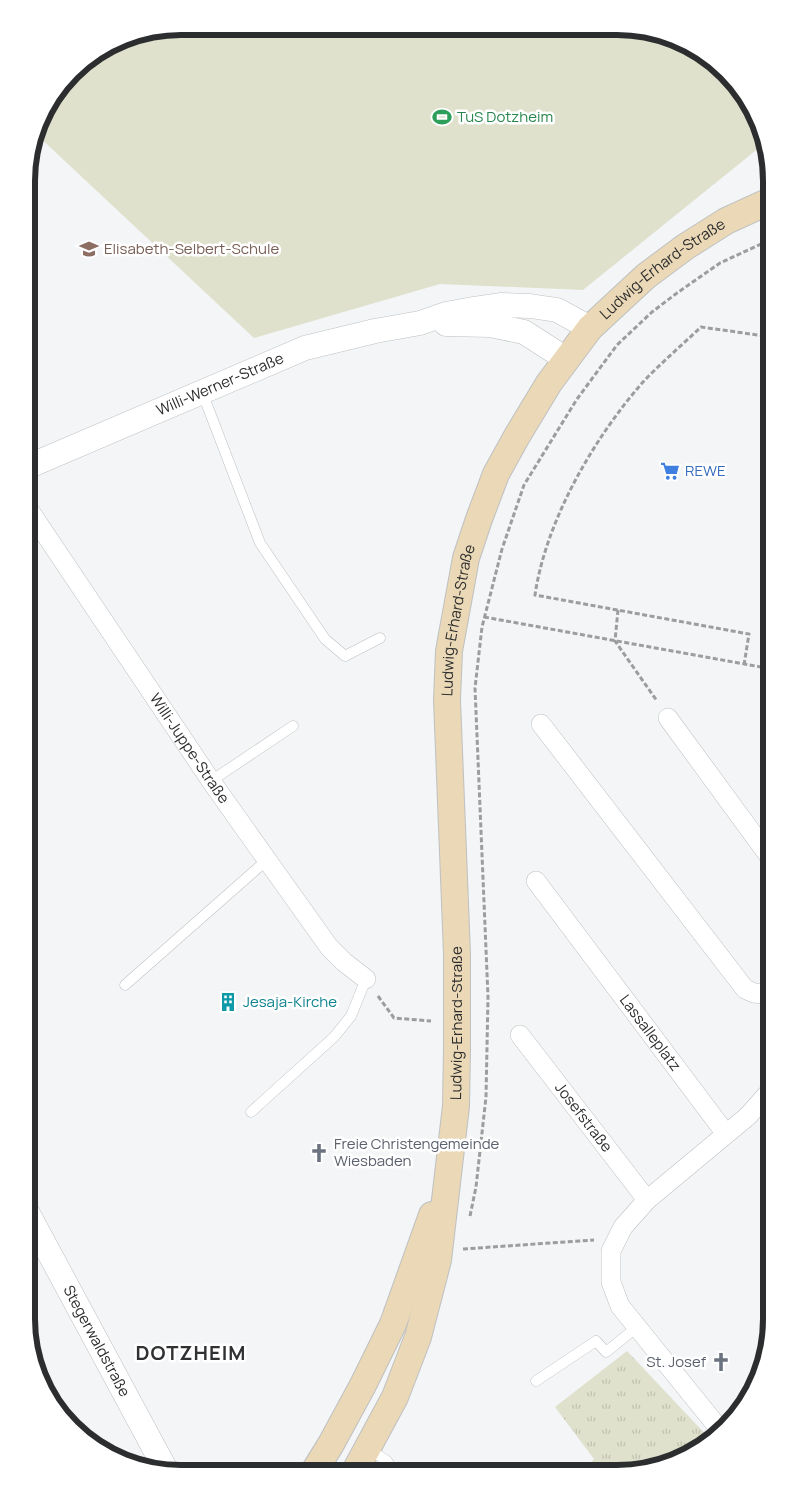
<svg xmlns="http://www.w3.org/2000/svg" width="798" height="1500" font-family="Manrope,sans-serif">
<style>
.grass{fill:#dfe1cc}
.park{fill:url(#park-tufts)}
.lines{fill:none;stroke-linecap:round;stroke-linejoin:round}
.service-casing{stroke:#bec0c2;stroke-width:11}
.minor-casing{stroke:#bec0c2;stroke-width:20}
.tertiary-casing{stroke:#bec0c2;stroke-width:25}
.secondary-casing{stroke:#bec0c2;stroke-width:28}
.path{stroke:#9c9d9f;stroke-width:3;stroke-dasharray:5 2.5;stroke-linecap:butt}
.service{stroke:#fff;stroke-width:10}
.minor{stroke:#fff;stroke-width:19}
.tertiary{stroke:#fff;stroke-width:24}
.secondary{stroke:#ead8b6;stroke-width:26}
.labels{text-anchor:middle;stroke-width:5;stroke-linejoin:round;paint-order:stroke}
.leisure-label{font-size:15px;fill:#27864d;stroke:#fff;text-anchor:start}
.education-label{font-size:15px;fill:#785e54;stroke:#fff;text-anchor:start}
.street-label{font-size:15px;fill:#2c2d2e;stroke:#fff}
.shop-label{font-size:15px;fill:#366cbe;stroke:#fff;text-anchor:start}
.culture-label{font-size:15px;fill:#0d838f;stroke:#fff;text-anchor:start}
.worship-label{font-size:15px;fill:#5b616d;stroke:#fff;text-anchor:start}
.district-label{font-size:20px;font-weight:bold;letter-spacing:1px;fill:#303133;stroke:#fff}
.rim{fill:none;stroke:#2c2d2e;stroke-width:6}
</style>
<defs>
<pattern id="park-tufts" width="24" height="20" patternUnits="userSpaceOnUse" patternTransform="scale(1.25)"><rect width="24" height="20" fill="#dfe1cc"/><path d="M3 7l-1-3M5 7V3M7 7l1-3M15 17l-1-3M17 17v-4M19 17l1-3" fill="none" stroke="#c0c1b0"/></pattern>
</defs>
<rect width="100%" height="100%" fill="#f3f5f7"/>
<polygon class="grass" points="181,26 647,29 710,60 731,83 764,131 765,143 583,290 440,284 254,338 36,134 42,112 79,65 122,38"/>
<path class="park" d="M627 1351 711 1440C680 1469 633 1474 592 1474L587 1467 594 1459 555 1407Z"/>
<g class="lines">
<g class="service-casing">
<g id="service">
<polyline points="202,392 260,543 325,639 345,656 380,638"/>
<polyline points="211,781 293,726"/>
<polyline points="125,985 267,860"/>
<polyline points="251,1112 334,1037 351,1016 366,979"/>
<polyline points="536,1381 596,1341 606,1352 637,1327"/>
<polyline points="369,1449 387,1461 395,1473"/>
</g>
</g>
<g class="minor-casing">
<g id="minor">
<path id="s1" d="M27 507 211 781 267 860 329 947 344 962 366 979"/>
<polyline points="668,718 772,860"/>
<polyline points="541,724 745,989 754,993 770,995"/>
<path id="s2" d="M536 881 726 1134"/>
<path id="s3" d="M520 1035 647 1200"/>
<polyline points="721,1431 620,1306 611,1282 611,1251 623,1227 647,1200 748,1116 771,1090"/>
</g>
</g>
<g class="tertiary-casing">
<g id="tertiary">
<polyline points="446,324 490,325 524,332 566,359"/>
<path id="s4" d="M27 467 305 348 375 331 420 323 446 314 473 309 500 305 530 306 557 310 590 328"/>
<path id="s5" d="M26 1210 167 1472"/>
</g>
</g>
<g class="secondary-casing">
<g id="secondary">
<polyline points="313,1473 331,1444 363,1385 393,1324 432,1215"/>
<path id="s6" d="M354 1473 395 1397 418 1337 438 1260 456 1106 457 1048V954L447 700 449 651 466 558 479 519 496 474 517 436 549 383 590 328 646 276 685 247 726 221 772 200"/>
</g>
</g>
<g class="path">
<polyline points="618,610 615,641 657,701"/>
<polyline points="484,617 772,669"/>
<path d="M744 665 749 634 535 595C546 520 594 438 643 382 661 363 682 345 701 327L772 337"/>
<polyline points="378,996 394,1018 431,1021"/>
<polyline points="470,1216 476,1187 486,1097 488,997 475,688 482,627 502,549 524,485 577,399 617,345 652,312 677,293 720,263 772,239"/>
<polyline points="463,1249 594,1240"/>
</g>
<use href="#service" class="service"/>
<use href="#minor" class="minor"/>
<use href="#tertiary" class="tertiary"/>
<use href="#secondary" class="secondary"/>
</g>
<defs>
<g id="stadium-bare" transform="scale(1.5)"><path d="M0-5a6.5 5 0 1 0 0 10a6.5 5 0 1 0 0-10ZM-3.5-1.8h7v3.6h-7Z" fill="#2e9e5b" stroke="#fff" stroke-width="2.5" paint-order="stroke"/></g>
<g id="school-bare" transform="scale(1.5)"><path d="M0-5L7-2L0 1L-7-2ZM-4 1L0 2.5L4 1V4Q0 6-4 4Z" fill="#8d6e63" stroke="#fff" stroke-width="2.5" paint-order="stroke"/></g>
<g id="supermarket-bare" transform="scale(1.5)"><path d="M-6-5.5h2.5l.6 2H6L4.5 2H-2.5L-4.4-4H-6ZM-1.5 3.2a1.3 1.3 0 1 0 .1 0ZM3 3.2a1.3 1.3 0 1 0 .1 0Z" fill="#3f7fe0" stroke="#fff" stroke-width="2.5" paint-order="stroke"/></g>
<g id="building-bare" transform="scale(1.5)"><path d="M-4-6H4V6H1V3H-1V6H-4ZM-2.5-4.3h1.7v1.8h-1.7ZM.8-4.3h1.7v1.8H.8ZM-2.5-1h1.7V.8h-1.7ZM.8-1h1.7V.8H.8Z" fill="#0f9aa8" stroke="#fff" stroke-width="2.5" paint-order="stroke"/></g>
<g id="church-bare" transform="scale(1.5)"><path d="M-1.2-6h2.4v3.5h3.3v2.4h-3.3V6h-2.4V-.1h-3.3v-2.4h3.3Z" fill="#6b7280" stroke="#fff" stroke-width="2.5" paint-order="stroke"/></g>
</defs>
<g fill-rule="evenodd">
<use href="#stadium-bare" x="442" y="117"/>
<use href="#school-bare" x="89" y="249"/>
<use href="#supermarket-bare" x="670" y="471"/>
<use href="#building-bare" x="228" y="1002"/>
<use href="#church-bare" x="319" y="1153"/>
<use href="#church-bare" x="721" y="1362"/>
</g>
<g class="labels">
<g class="leisure-label">
<text x="457" y="122">TuS Dotzheim</text>
</g>
<g class="education-label">
<text x="104" y="254">Elisabeth-Selbert-Schule</text>
</g>
<g class="street-label">
<text dy="5" stroke="none"><textPath href="#s6" startOffset="1292">Ludwig-Erhard-Straße</textPath></text>
<text dy="5" stroke="none"><textPath href="#s4" startOffset="210">Willi-Werner-Straße</textPath></text>
<text dy="5" stroke="none"><textPath href="#s6" startOffset="872">Ludwig-Erhard-Straße</textPath></text>
<text dy="5" stroke="none"><textPath href="#s1" startOffset="291">Willi-Juppe-Straße</textPath></text>
<text dy="5" stroke="none"><textPath href="#s6" startOffset="468">Ludwig-Erhard-Straße</textPath></text>
<text dy="5" stroke="none"><textPath href="#s2" startOffset="190">Lassalleplatz</textPath></text>
<text dy="5" stroke="none"><textPath href="#s3" startOffset="104">Josefstraße</textPath></text>
<text dy="5" stroke="none"><textPath href="#s5" startOffset="149">Stegerwaldstraße</textPath></text>
</g>
<g class="shop-label">
<text x="685" y="476">REWE</text>
</g>
<g class="culture-label">
<text x="243" y="1007">Jesaja-Kirche</text>
</g>
<g class="worship-label">
<text x="334" y="1149">Freie Christengemeinde<tspan x="334" dy="17">Wiesbaden</tspan></text>
<text x="706" y="1367" text-anchor="end">St. Josef</text>
</g>
<g class="district-label">
<text x="191" y="1360">DOTZHEIM</text>
</g>
</g>
<path d="M0 0H798V1500H0ZM181 35H617A146 146 0 0 1 763 181V1319A146 146 0 0 1 617 1465H181A146 146 0 0 1 35 1319V181A146 146 0 0 1 181 35Z" fill="#fff" fill-rule="evenodd"/>
<path class="rim" d="M181 35H617A146 146 0 0 1 763 181V1319A146 146 0 0 1 617 1465H181A146 146 0 0 1 35 1319V181A146 146 0 0 1 181 35Z"/>
</svg>
